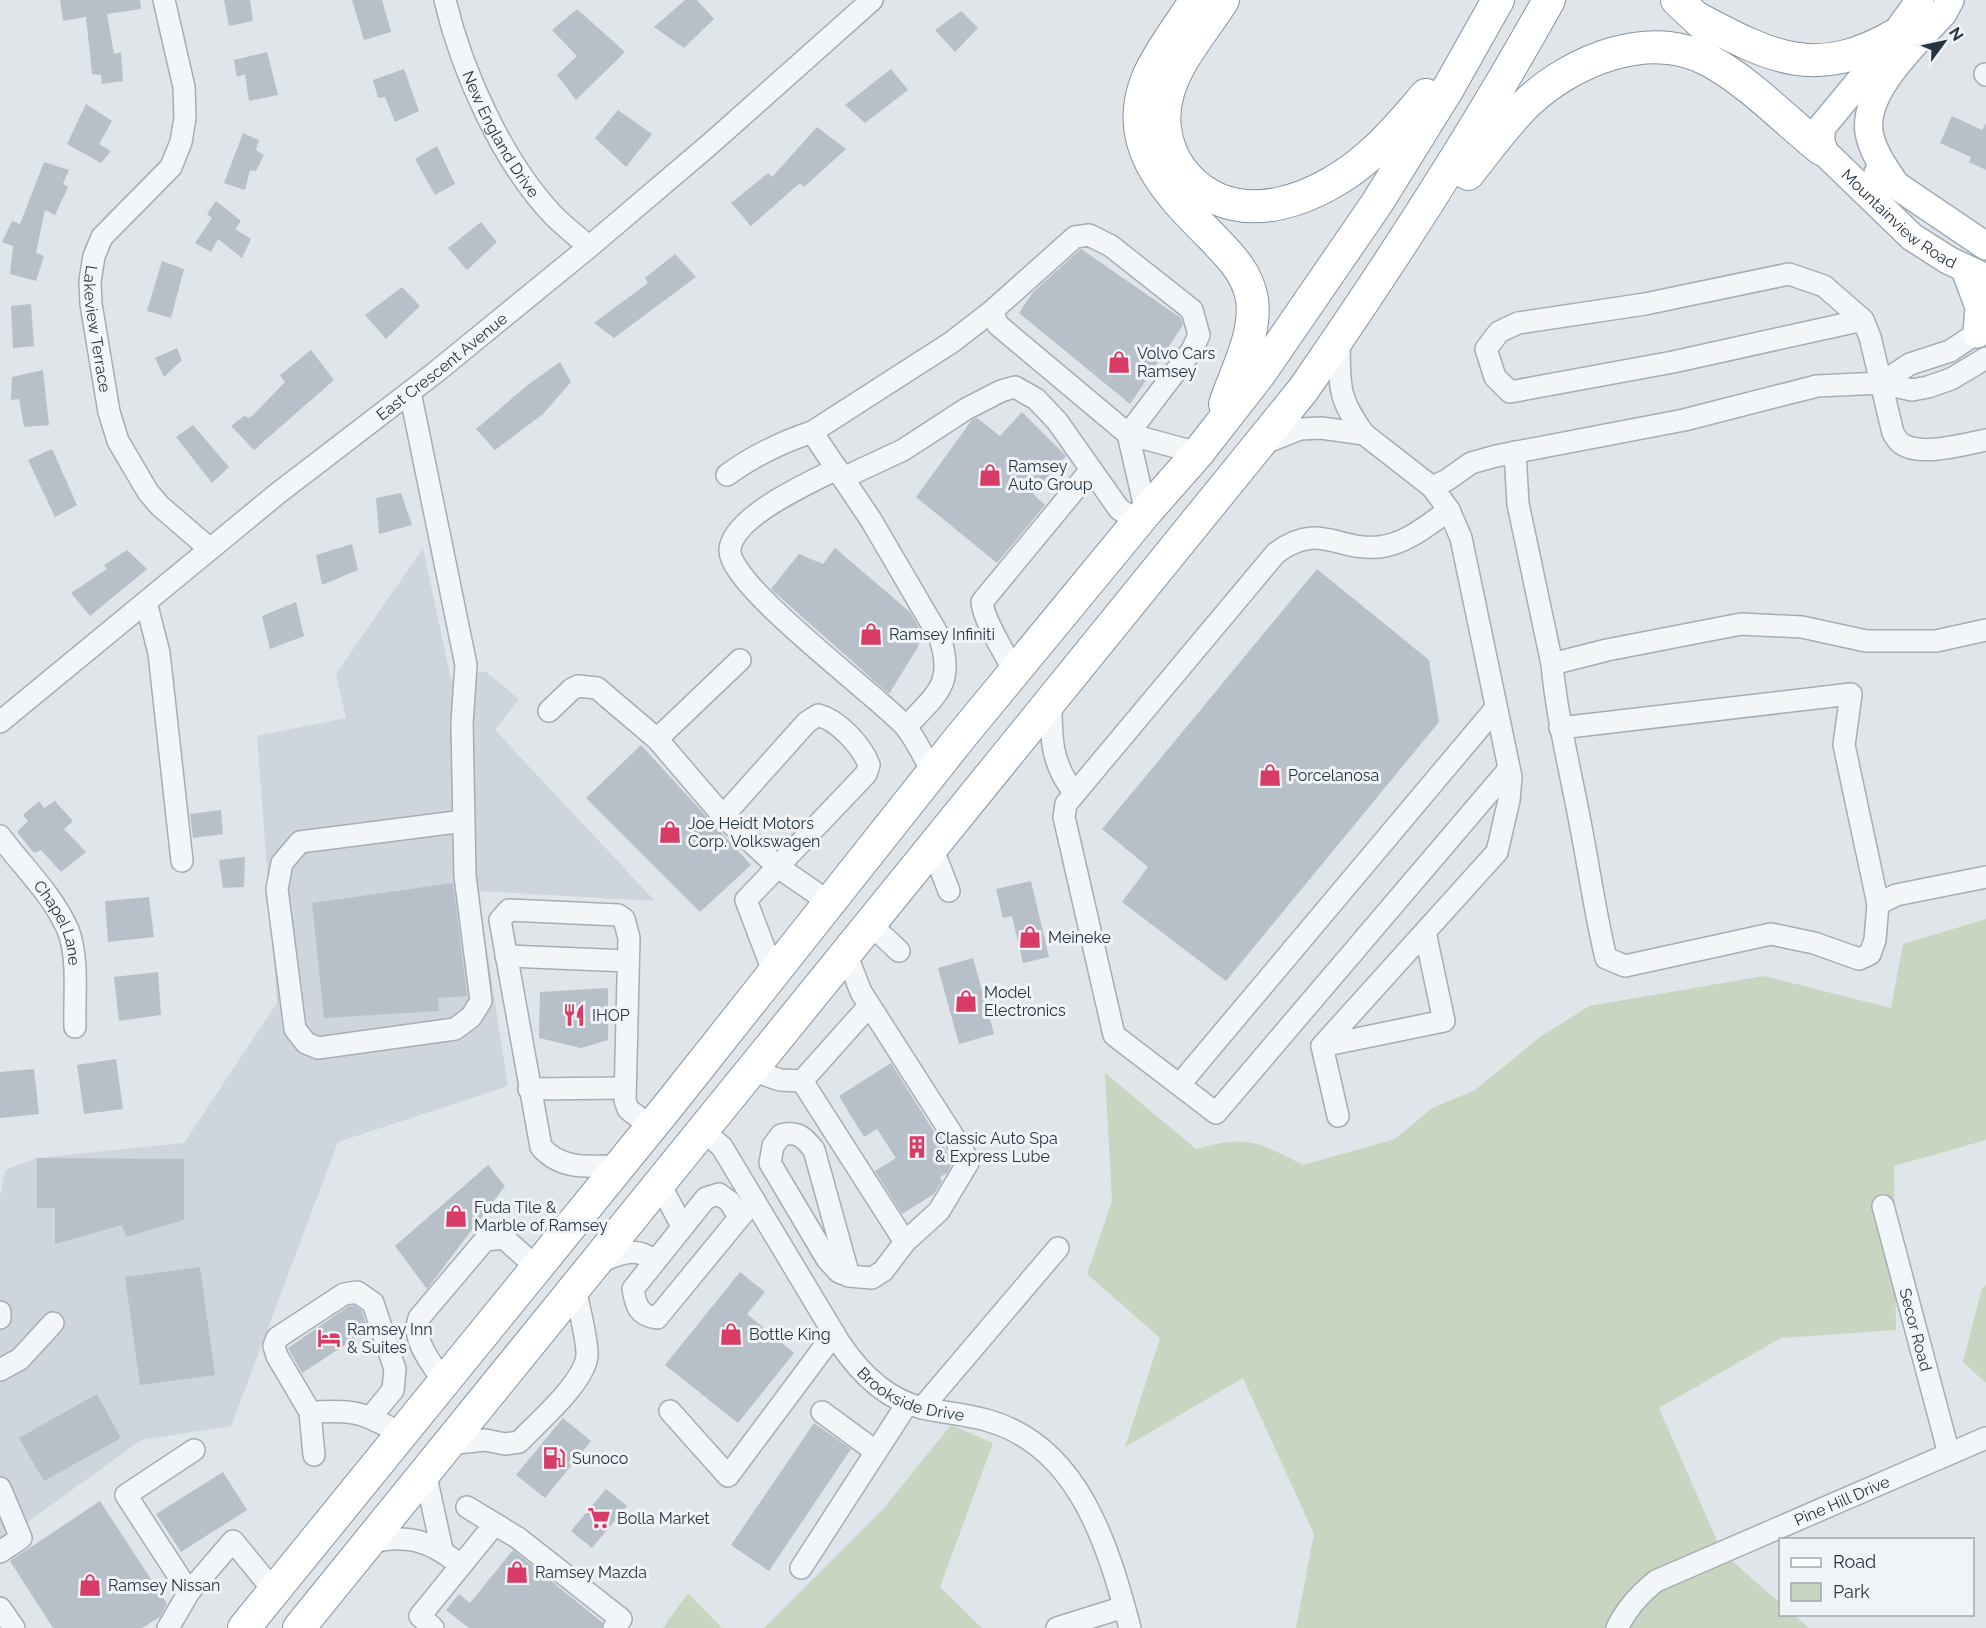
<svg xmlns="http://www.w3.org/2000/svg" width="1986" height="1628" font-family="Raleway,sans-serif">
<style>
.built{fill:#ced5dc}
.green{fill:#c8d5c1}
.building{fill:#b7bfc8}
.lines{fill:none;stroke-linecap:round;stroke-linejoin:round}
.minor-casing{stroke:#a5adb5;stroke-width:24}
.major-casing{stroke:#9fabb7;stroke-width:30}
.highway-casing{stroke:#8694a2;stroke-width:34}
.minor{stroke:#f3f6f8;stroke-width:21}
.major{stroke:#fff;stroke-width:27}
.highway{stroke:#fff;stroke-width:32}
.labels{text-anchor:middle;stroke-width:6;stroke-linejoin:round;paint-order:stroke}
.street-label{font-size:16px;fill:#273543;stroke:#f0f4f7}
.poi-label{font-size:16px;fill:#273543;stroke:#f0f4f7;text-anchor:start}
</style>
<rect width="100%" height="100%" fill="#e0e5ea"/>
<polygon class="built" points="423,548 451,679 485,671 519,699 495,730 655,901 478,891 508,1086 338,1142 231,1426 141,1440 0,1542 0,1197 5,1170 37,1158 184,1143 277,1003 257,736 346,718 336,674"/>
<g class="green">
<path d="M1986 919V1140L1894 1166 1896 1330 1781 1338 1659 1408 1722 1552 1780 1603V1614L1794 1615 1809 1628H1296L1314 1534 1243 1378 1125 1447 1160 1338 1087 1274 1112 1201 1105 1073 1196 1149C1249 1135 1255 1141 1303 1165L1395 1139 1432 1108 1475 1090 1540 1037 1589 1006 1764 976 1891 1008 1903 944Z"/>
<polygon points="1986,1285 1986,1383 1963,1362 1982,1288"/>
<polygon points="951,1425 993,1443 940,1587 982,1628 764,1628 884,1508"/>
<polygon points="688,1593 722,1628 663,1628"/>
</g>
<g class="building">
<polygon points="60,0 140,0 141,9 107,14 114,54 121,52 123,81 102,84 101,75 92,74 86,17 63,21"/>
<polygon points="224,0 250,0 253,21 229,26"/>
<polygon points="352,0 382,0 391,32 364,40"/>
<polygon points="685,0 697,0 714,19 684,48 654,27"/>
<polygon points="577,9 625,52 576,100 557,75 577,56 552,30"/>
<polygon points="961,11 978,28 955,52 935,30"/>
<polygon points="267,52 278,95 249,101 245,74 237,77 234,60"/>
<polygon points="404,69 419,111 395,122 385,97 378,98 373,80"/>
<polygon points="891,69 908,90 865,123 845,105"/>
<polygon points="86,104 112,121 99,144 111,151 101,163 67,144"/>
<polygon points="618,110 652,134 626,167 595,138"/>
<polygon points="1952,116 1982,130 1986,123 1986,170 1969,162 1971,157 1940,143"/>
<polygon points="817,127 846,149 804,187 800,183 751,226 731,203 768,173 772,177"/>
<polygon points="243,133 259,140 256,150 264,155 256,171 250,170 245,190 224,183"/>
<polygon points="437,146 455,184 435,195 415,159"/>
<polygon points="44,162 69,170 63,184 68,187 55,215 45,210 36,253 44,256 36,281 10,274 13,246 2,242 12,221 20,224"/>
<polygon points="216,201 241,221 235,229 251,239 242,258 218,239 211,252 195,243 212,218 207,214"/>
<polygon points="481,222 497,242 467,270 448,248"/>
<polygon points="1081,249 1181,318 1183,325 1130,404 1019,313 1033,292"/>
<polygon points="675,254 696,277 614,338 594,323 648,283 645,278"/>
<polygon points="162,261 184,269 171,318 147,311"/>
<polygon points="402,287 420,306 386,339 365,315"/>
<polygon points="31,304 34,346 13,348 11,306"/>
<polygon points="177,348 182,360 164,377 155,358"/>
<polygon points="311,350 334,380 254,450 231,426 244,416 250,418 285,382 280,375"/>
<polygon points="560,362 571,382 543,414 495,450 476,429 529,384"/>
<polygon points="43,370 49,425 24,427 19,399 11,400 12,377"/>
<polygon points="1022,412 1066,456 1033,494 1045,505 997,563 916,497 972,420 977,418 1000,436"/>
<polygon points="193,425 229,467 212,483 176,437"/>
<polygon points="52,449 77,505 55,517 28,460"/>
<polygon points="401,493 412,525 379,534 376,498"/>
<polygon points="352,544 358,570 322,585 316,555"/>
<polygon points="835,548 910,612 921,631 918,647 889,694 771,589 799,554 823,564"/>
<polygon points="127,550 147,569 90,616 71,593 107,569 104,565"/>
<polygon points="1317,569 1429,660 1439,722 1226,981 1122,902 1148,867 1102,829"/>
<polygon points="296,602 304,636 270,649 262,616"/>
<polygon points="641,745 751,865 700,912 586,798"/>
<polygon points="39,801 44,808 55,801 73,821 64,829 86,852 61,872 41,850 34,853 17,832 28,821 23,815"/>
<polygon points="221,810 223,834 193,838 190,814"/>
<polygon points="245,857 244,887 223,888 219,860"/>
<polygon points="1031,881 1049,957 1023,963 1012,916 1003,918 996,889"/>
<polygon points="453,883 467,996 438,998 439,1011 324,1018 312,903"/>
<polygon points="149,897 154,937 108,942 105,901"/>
<polygon points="973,958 994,1034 959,1044 938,968"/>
<polygon points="158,972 161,1015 119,1021 114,977"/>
<polygon points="608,988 608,1040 581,1048 539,1038 540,992"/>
<polygon points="116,1059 123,1109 84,1114 77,1065"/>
<polygon points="891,1063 953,1162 947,1173 940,1177 942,1181 934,1194 902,1214 875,1171 896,1158 877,1129 864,1137 839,1096"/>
<polygon points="34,1069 39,1114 0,1118 0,1072"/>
<polygon points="37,1158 184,1159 184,1220 126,1237 122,1225 55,1244 55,1208 37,1208"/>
<polygon points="488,1165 505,1186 427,1289 395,1246"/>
<polygon points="200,1267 215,1375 140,1385 125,1277"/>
<polygon points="740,1272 765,1292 747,1314 794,1353 738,1423 665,1365"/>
<polygon points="354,1305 362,1311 368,1330 302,1373 288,1348 349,1306"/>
<polygon points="97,1394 121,1438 44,1481 19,1438"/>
<polygon points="563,1418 591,1441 545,1498 516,1475"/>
<polygon points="814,1423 851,1449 769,1571 731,1545"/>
<polygon points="223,1472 247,1510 181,1552 156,1514"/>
<polygon points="606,1489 627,1506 592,1548 571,1531"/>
<polygon points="100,1501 167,1604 160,1617 142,1628 53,1628 10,1561"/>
<polygon points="513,1550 603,1623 602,1628 469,1628 446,1610 459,1594 470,1603"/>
</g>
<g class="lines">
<g class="minor-casing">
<g id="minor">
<path id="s1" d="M164 0 184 87 185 118 181 142 171 167 102 237 94 256 90 281 91 304 109 412 118 441 148 492 160 506 210 549"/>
<path id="s2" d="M445 0C462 72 503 163 554 216 565 227 578 237 589 247"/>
<polyline points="1985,74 1986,75"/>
<path d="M1863 320 1673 362 1510 392 1495 377 1486 349 1499 332 1518 323 1645 304 1789 274 1824 286 1863 320 1870 337 1893 433C1895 436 1898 442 1902 444 1921 457 1965 444 1986 440"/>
<path d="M1339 338C1340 384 1336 396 1364 434"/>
<polyline points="1881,383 1910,364 1950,351 1986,327"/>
<polyline points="410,392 466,665 462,723 465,876 481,1001 471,1017 455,1029 318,1048 306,1043 295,1029 277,889 282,863 300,842 464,821"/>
<polyline points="812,432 952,342 992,311 1075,237 1089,235 1111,246 1192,310 1199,335 1192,350 1128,434 998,325 992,311"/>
<polyline points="1262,444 1300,429 1321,428 1364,434 1432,487 1449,510 1461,538 1511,777 1509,800 1497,852 1322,1046 1338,1116"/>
<polyline points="1515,452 1518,504 1552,664"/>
<path d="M837 469C810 482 734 516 730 549 726 584 877 695 905 726 916 739 924 758 933 773"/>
<path d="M727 475C753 456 782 442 812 432L871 520 940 638C955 685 936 694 906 727"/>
<polyline points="843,478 903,450 966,409 1001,391 1015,387 1036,399 1057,421 1119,509 1138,521"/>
<polyline points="1432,487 1447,480 1471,463 1496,456 1684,420 1817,386 1881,383 1912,390 1928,387 1951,379 1986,358"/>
<path d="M1449 510C1428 525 1406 544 1379 547 1337 551 1319 521 1276 553L1066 804 1064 817 1114 1035 1216 1113 1509 769"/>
<polyline points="1146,512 1128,434 1198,453"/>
<polyline points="146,602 159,653 182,861"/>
<path d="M1986 630 1936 641H1866L1802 627 1741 624 1607 650 1552 664C1557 718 1570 769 1580 822 1589 868 1595 913 1606 958L1625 966 1771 934 1814 943 1859 959 1870 954 1875 940 1878 904 1896 895 1986 877"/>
<path d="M1015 674C1006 654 984 622 982 602L1090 471"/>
<path d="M1051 703C1051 737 1051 764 1074 792"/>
<polyline points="549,711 572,689 578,686 597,688 657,739 723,816 778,867 829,902"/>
<path id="s3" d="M0 722 277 494 436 372 589 247 709 145 872 0"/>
<polyline points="1560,728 1851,694 1844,745 1878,904"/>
<polyline points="657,739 740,660"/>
<path d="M723 816 807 722 818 715C838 720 862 746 869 765L866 774 746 900 774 974"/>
<path id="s4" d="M0 836C22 866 53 895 68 930 79 958 74 997 75 1027"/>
<polyline points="932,847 949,891"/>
<polyline points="869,923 899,951"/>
<path d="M845 951 861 992 969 1161 939 1211 905 1242 883 1271 872 1278 849 1276 839 1272 827 1259 770 1163 773 1146 781 1135C798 1131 804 1137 814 1150L849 1276"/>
<polyline points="506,956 628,961"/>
<polyline points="1322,1046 1444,1021 1425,932"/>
<polyline points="751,1070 780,1080 802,1081"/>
<polyline points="802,1081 905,1242"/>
<polyline points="802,1081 869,1006"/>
<polyline points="1180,1084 1496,708"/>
<polyline points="529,1089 625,1088"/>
<path id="s5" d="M703 1130 722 1147 839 1342C859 1372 886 1400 923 1408 944 1413 966 1414 986 1420 1079 1445 1108 1546 1130 1628"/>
<path d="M620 1166C590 1166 562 1171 541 1147L500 920 509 910 618 915 624 919 629 938 625 1100 628 1109 651 1127"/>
<polyline points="662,1180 665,1194 682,1226"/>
<path id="s6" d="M1883 1206 1949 1454"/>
<path d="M739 1217 730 1202 719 1194 706 1198 633 1289C636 1306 638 1315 657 1318L754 1200"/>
<path d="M600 1262C619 1254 635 1246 653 1260"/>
<polyline points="0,1312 0,1318"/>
<polyline points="0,1370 20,1359 53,1323"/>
<path d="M444 1382C432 1364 411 1340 419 1318L485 1240 504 1238 537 1268"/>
<polyline points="922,1408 1058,1248"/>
<polyline points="670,1411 728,1476 834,1334"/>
<polyline points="310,1412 314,1455"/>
<polyline points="822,1412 875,1451"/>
<path d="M370 1418 393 1390 395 1369 373 1303 357 1292 344 1294 277 1338 274 1346 277 1356 310 1412C330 1412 352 1409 370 1418L402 1433"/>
<path d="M448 1444 485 1440 505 1444 519 1442C537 1423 584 1383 587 1356 588 1341 578 1304 575 1287"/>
<polyline points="425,1472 442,1550"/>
<polyline points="0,1488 21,1538 0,1552"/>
<polyline points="467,1507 518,1538 621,1619 614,1628"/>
<path d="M368 1543C405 1533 430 1540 460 1565"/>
<polyline points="801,1568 907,1404"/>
<polyline points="189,1592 233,1541 274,1591"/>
<polyline points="0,1608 14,1628"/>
<polyline points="168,1628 189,1592 126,1495 194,1450"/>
<polyline points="433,1628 420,1616 494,1525"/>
<polyline points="1057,1628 1124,1607"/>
<path id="s7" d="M1617 1628C1627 1608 1639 1595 1656 1581L1986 1438"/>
</g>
</g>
<g class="major-casing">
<g id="major">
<path id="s8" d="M1920 0 1873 65 1821 128V149L1912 237 1948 260 1986 278"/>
<polyline points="1878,173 1986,246"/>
<path d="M1893 181C1883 166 1872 150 1869 132 1863 90 1917 42 1943 13L1950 0"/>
<polyline points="1965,269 1979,307 1977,334"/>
</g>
</g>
<g class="highway-casing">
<g id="highway">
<path d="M1196 0C1180 25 1160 50 1148 77 1120 144 1166 191 1210 235 1228 254 1247 271 1252 299 1257 334 1236 371 1225 404"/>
<path d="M1223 0C1205 29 1177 60 1168 93 1159 123 1167 156 1188 178 1240 233 1322 198 1370 155 1391 137 1408 116 1426 95"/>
<polyline points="1677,0 1712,33"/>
<path d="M1697 18C1772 58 1817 81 1897 34"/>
<path d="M1468 174C1487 150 1505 125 1526 104 1572 60 1650 28 1710 61 1749 82 1786 121 1821 149"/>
<polyline points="244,1628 669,1105 959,739 1146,512 1198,453 1261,372 1377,203 1449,87 1498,0"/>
<path d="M299 1628 1303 390C1391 263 1474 135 1549 0"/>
</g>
</g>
<use href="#minor" class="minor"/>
<use href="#major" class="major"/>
<use href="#highway" class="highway"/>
</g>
<defs>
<g id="shop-bare" transform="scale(1.8)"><path d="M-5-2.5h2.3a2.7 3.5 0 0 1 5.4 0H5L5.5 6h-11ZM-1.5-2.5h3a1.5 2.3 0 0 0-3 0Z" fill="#d83c66" stroke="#f0f4f7" stroke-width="2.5" paint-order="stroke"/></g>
<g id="restaurant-bare" transform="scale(1.8)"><path d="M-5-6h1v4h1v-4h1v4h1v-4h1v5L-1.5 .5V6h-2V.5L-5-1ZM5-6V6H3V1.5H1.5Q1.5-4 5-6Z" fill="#d83c66" stroke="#f0f4f7" stroke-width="2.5" paint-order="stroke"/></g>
<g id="building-bare" transform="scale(1.8)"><path d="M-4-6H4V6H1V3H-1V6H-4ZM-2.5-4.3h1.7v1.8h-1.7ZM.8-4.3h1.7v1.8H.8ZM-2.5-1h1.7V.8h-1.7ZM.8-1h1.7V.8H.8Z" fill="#d83c66" stroke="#f0f4f7" stroke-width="2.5" paint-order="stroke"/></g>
<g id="hotel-bare" transform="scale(1.8)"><path d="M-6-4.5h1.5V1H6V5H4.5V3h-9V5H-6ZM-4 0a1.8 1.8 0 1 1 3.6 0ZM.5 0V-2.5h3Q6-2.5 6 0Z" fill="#d83c66" stroke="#f0f4f7" stroke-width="2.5" paint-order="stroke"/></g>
<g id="fuel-bare" transform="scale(1.8)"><path d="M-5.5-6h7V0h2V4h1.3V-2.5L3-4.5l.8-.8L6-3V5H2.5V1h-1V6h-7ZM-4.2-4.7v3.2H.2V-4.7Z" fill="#d83c66" stroke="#f0f4f7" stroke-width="2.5" paint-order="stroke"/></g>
<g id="supermarket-bare" transform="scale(1.8)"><path d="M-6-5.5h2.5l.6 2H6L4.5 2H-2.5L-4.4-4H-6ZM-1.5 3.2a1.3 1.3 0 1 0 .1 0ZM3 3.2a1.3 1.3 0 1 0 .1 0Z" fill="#d83c66" stroke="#f0f4f7" stroke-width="2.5" paint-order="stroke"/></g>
</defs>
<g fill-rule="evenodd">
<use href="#shop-bare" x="1119" y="362"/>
<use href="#shop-bare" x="990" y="475"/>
<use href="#shop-bare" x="871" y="634"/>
<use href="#shop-bare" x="1270" y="775"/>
<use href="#shop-bare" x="670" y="832"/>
<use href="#shop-bare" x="1030" y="937"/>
<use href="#shop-bare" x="966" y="1001"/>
<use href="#restaurant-bare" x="574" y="1015"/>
<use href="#building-bare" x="917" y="1147"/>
<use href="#shop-bare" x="456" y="1216"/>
<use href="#shop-bare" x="731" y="1334"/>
<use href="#hotel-bare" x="329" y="1338"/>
<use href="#fuel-bare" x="554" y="1458"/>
<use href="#supermarket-bare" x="599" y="1518"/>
<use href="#shop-bare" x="517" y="1572"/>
<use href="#shop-bare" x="90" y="1585"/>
</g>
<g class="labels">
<g class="street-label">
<text dy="6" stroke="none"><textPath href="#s2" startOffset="146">New England Drive</textPath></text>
<text dy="6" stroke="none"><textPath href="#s8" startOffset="288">Mountainview Road</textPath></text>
<text dy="6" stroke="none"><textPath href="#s1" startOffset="364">Lakeview Terrace</textPath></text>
<text dy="6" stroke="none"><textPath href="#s3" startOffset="567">East Crescent Avenue</textPath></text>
<text dy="6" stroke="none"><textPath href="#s4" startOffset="106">Chapel Lane</textPath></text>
<text dy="6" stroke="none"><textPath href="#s6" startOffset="128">Secor Road</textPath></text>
<text dy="6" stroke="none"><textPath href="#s5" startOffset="346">Brookside Drive</textPath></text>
<text dy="6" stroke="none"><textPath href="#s7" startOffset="264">Pine Hill Drive</textPath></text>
</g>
<g class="poi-label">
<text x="1137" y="359">Volvo Cars<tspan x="1137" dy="18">Ramsey</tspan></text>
<text x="1008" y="472">Ramsey<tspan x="1008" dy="18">Auto Group</tspan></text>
<text x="889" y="640">Ramsey Infiniti</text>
<text x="1288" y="781">Porcelanosa</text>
<text x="688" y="829">Joe Heidt Motors<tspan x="688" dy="18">Corp. Volkswagen</tspan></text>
<text x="1048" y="943">Meineke</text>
<text x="984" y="998">Model<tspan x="984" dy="18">Electronics</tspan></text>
<text x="592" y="1021">IHOP</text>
<text x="935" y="1144">Classic Auto Spa<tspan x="935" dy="18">&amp; Express Lube</tspan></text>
<text x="474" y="1213">Fuda Tile &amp;<tspan x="474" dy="18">Marble of Ramsey</tspan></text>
<text x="347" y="1335">Ramsey Inn<tspan x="347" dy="18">&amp; Suites</tspan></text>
<text x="749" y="1340">Bottle King</text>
<text x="572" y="1464">Sunoco</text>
<text x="617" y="1524">Bolla Market</text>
<text x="535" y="1578">Ramsey Mazda</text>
<text x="108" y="1591">Ramsey Nissan</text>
</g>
</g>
<rect x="1779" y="1538" width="195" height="78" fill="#f0f4f7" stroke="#a0a8af" stroke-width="1.5"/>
<rect x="1791" y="1558" width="30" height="9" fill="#ffffff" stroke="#a0a8af" stroke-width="1.5"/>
<text x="1833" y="1568" font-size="18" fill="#273543">Road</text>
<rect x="1791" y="1583" width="30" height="18" fill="#c8d5c1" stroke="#a0a8af" stroke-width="1.5"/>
<text x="1833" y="1598" font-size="18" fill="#273543">Park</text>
<g transform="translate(1944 42) rotate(57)" stroke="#f0f4f7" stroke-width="4.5" paint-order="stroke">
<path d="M0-4.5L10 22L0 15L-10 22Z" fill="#273543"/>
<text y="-9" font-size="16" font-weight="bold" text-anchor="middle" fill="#273543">N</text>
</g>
</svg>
